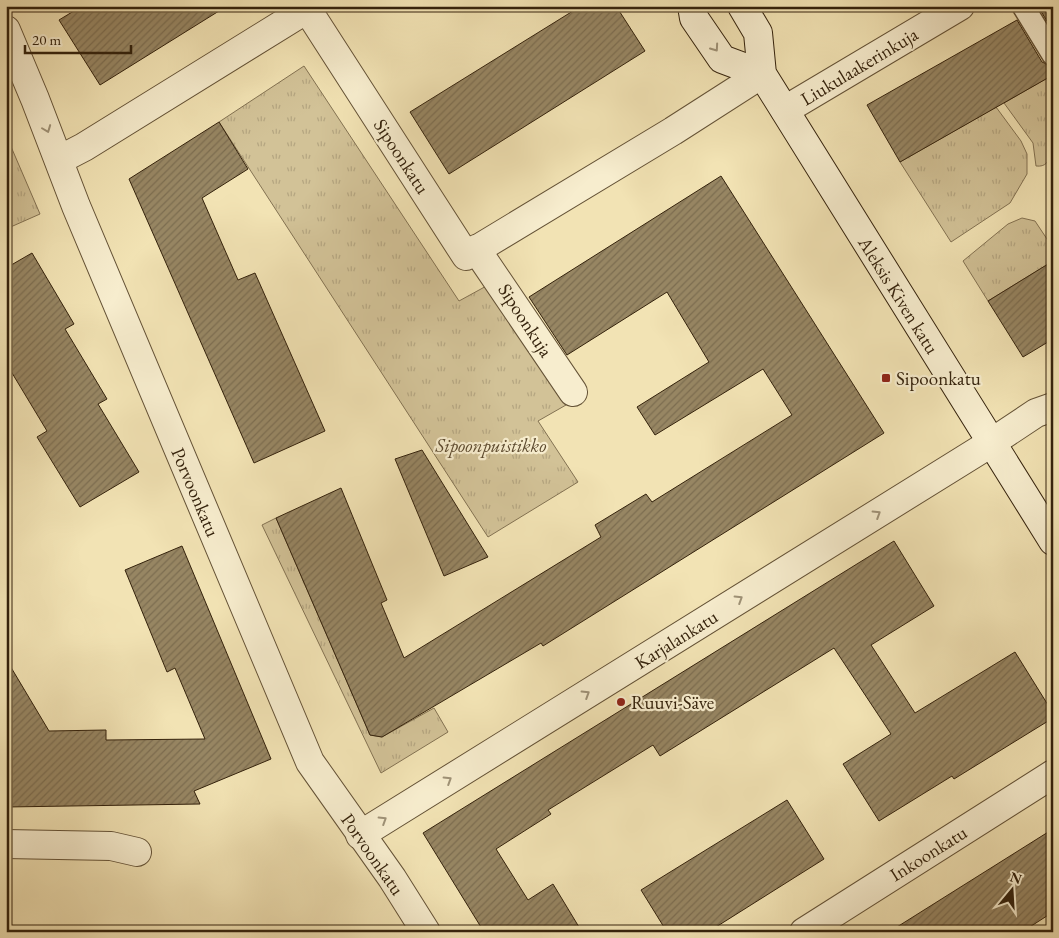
<svg xmlns="http://www.w3.org/2000/svg" width="1059" height="938" font-family="'EB Garamond',serif">
<style>
.grass{fill:url(#grass-tufts);stroke:#837252}
.building{fill:url(#building-hatch);stroke:#34220c}
.lines{fill:none;stroke-linecap:round;stroke-linejoin:round}
.service-casing{stroke:#645236;stroke-width:24}
.pedestrian-casing{stroke:#645236;stroke-width:30}
.minor-casing{stroke:#645236;stroke-width:30}
.secondary-casing{stroke:#34220c;stroke-width:30}
.service{stroke:#f7edce;stroke-width:21}
.pedestrian{stroke:#f7edce;stroke-width:28}
.minor{stroke:#f7edce;stroke-width:28}
.secondary{stroke:#f7edce;stroke-width:28}
.oneway{stroke:#9f9277}
.poi-dot{fill:#8f2418;stroke:#f7edce;stroke-width:2}
.labels{text-anchor:middle;stroke-width:4.5;stroke-linejoin:round;paint-order:stroke}
.street-label{font-size:19px;fill:#34220c;stroke:#f7edce}
.poi-label{font-size:19px;fill:#34220c;stroke:#f7edce;text-anchor:start}
.park-label{font-size:19px;font-style:italic;fill:#5c4a2f;stroke:#f7edce}
</style>
<defs>
<pattern id="grass-tufts" width="24" height="20" patternUnits="userSpaceOnUse" patternTransform="scale(1.25)"><rect width="24" height="20" fill="#d2c297"/><path d="M3 7l-1-3M5 7V3M7 7l1-3M15 17l-1-3M17 17v-4M19 17l1-3" fill="none" stroke="#b5a681"/></pattern>
<pattern id="building-hatch" width="6" height="6" patternUnits="userSpaceOnUse" patternTransform="scale(1.25)"><rect width="6" height="6" fill="#978663"/><path d="M-1 1l2-2M0 6l6-6M5 7l2-2" fill="none" stroke="#7c6d50"/></pattern>
</defs>
<rect width="100%" height="100%" fill="#f2e3b4"/>
<filter id="stains"><feTurbulence type="fractalNoise" baseFrequency=".004" numOctaves="4"/><feColorMatrix values="0 0 0 0 .2 0 0 0 0 .09 0 0 0 0 .02 0 0 0 .5 -.17"/></filter>
<radialGradient id="worn" r=".72"><stop offset=".6" stop-color="#630" stop-opacity="0"/><stop offset="1" stop-color="#630" stop-opacity=".3"/></radialGradient>
<g class="grass">
<polygon points="304,66 459,301 490,284 566,405 538,421 578,482 488,537 219,122"/>
<path d="M1049 77 1053 82 1052 153C1048 162 1046 167 1036 166L1033 143 1004 103Z"/>
<polygon points="996,107 1021,141 1027,154 1027,174 1010,203 951,242 900,162"/>
<polygon points="6,135 40,214 6,229"/>
<polygon points="1022,218 1035,221 1053,248 1053,261 988,301 963,261 1008,224"/>
<polygon points="276,518 370,735 382,737 434,708 448,732 381,773 262,525"/>
</g>
<g class="building">
<polygon points="82,6 227,6 100,85 59,20"/>
<polygon points="581,6 616,6 645,51 449,174 410,112"/>
<polygon points="1041,6 1053,6 1053,31 1039,8"/>
<polygon points="1017,20 1042,62 1053,67 1053,75 900,162 867,105"/>
<polygon points="219,122 248,169 202,198 238,280 255,273 325,431 254,463 129,179"/>
<polygon points="721,176 884,433 543,646 541,643 382,737 370,735 276,518 341,488 387,600 381,603 404,658 601,537 595,525 646,494 652,502 792,415 763,369 655,435 637,407 709,362 667,292 567,355 529,297"/>
<polygon points="32,253 74,324 65,329 107,399 98,404 139,472 80,507 37,437 47,431 6,363 6,268"/>
<polygon points="1053,261 1053,339 1023,357 988,301"/>
<polygon points="422,450 488,557 444,576 395,459"/>
<polygon points="894,541 934,606 871,645 915,713 1015,652 1053,713 1053,718 954,779 952,776 879,821 843,764 891,734 834,648 660,756 653,745 548,810 551,814 496,849 528,900 553,884 582,932 484,932 423,833"/>
<polygon points="182,546 271,759 194,791 200,804 6,807 6,659 49,731 106,730 106,740 205,739 175,668 167,672 125,570"/>
<polygon points="787,800 824,859 708,932 667,932 641,890"/>
<polygon points="1053,829 1053,912 1022,932 889,932"/>
</g>
<g class="lines">
<g class="service-casing">
<polyline id="service" points="1023,6 1053,55"/>
</g>
<g class="pedestrian-casing">
<g id="pedestrian">
<polyline points="785,110 960,6"/>
<polyline points="991,443 1036,413 1053,407"/>
</g>
</g>
<g class="minor-casing">
<g id="minor">
<polyline points="6,30 35,99 76,206 310,762 392,878 426,932"/>
<polyline points="59,160 84,147 307,9 466,256 673,131 762,74"/>
<polyline points="476,249 573,392"/>
<polyline points="360,835 991,443"/>
<polyline points="6,844 111,846 137,852"/>
<polyline points="804,932 1053,774"/>
</g>
</g>
<g class="secondary-casing">
<g id="secondary">
<polyline points="692,6 694,18 722,59 762,74"/>
<polyline points="742,6 758,33 762,74 1053,541"/>
</g>
</g>
<use href="#service" class="service"/>
<use href="#pedestrian" class="pedestrian"/>
<use href="#minor" class="minor"/>
<use href="#secondary" class="secondary"/>
</g>
<defs><path id="oneway-chevron" d="M-2-3.5L2.5 0L-2 3.5" fill="none" stroke-width="1.6" stroke-linecap="round" stroke-linejoin="round" transform="scale(1.25)"/></defs>
<g class="oneway">
<use href="#oneway-chevron" transform="translate(715 48) rotate(55)"/>
<use href="#oneway-chevron" transform="translate(47 129) rotate(69)"/>
<use href="#oneway-chevron" transform="translate(877 514) rotate(-32)"/>
<use href="#oneway-chevron" transform="translate(739 599) rotate(-32)"/>
<use href="#oneway-chevron" transform="translate(586 694) rotate(-32)"/>
<use href="#oneway-chevron" transform="translate(448 780) rotate(-32)"/>
<use href="#oneway-chevron" transform="translate(383 820) rotate(-32)"/>
</g>
<g class="poi-dot">
<rect x="881" y="373" width="10" height="10" rx="2.5"/>
<circle cx="621" cy="702" r="5"/>
</g>
<g class="labels">
<g class="street-label">
<text transform="translate(859 66) rotate(-31)" y="7">Liukulaakerinkuja</text>
<text transform="translate(402 156) rotate(57)" y="7">Sipoonkatu</text>
<text transform="translate(899 295) rotate(58)" y="7">Aleksis Kiven katu</text>
<text transform="translate(526 320) rotate(57)" y="7">Sipoonkuja</text>
<text transform="translate(196 492) rotate(67)" y="7">Porvoonkatu</text>
<text transform="translate(676 639) rotate(-32)" y="7">Karjalankatu</text>
<text transform="translate(928 853) rotate(-32)" y="7">Inkoonkatu</text>
<text transform="translate(373 854) rotate(55)" y="7">Porvoonkatu</text>
</g>
<g class="poi-label">
<text x="896" y="385">Sipoonkatu</text>
<text x="631" y="709">Ruuvi-Säve</text>
</g>
<g class="park-label">
<text x="491" y="452">Sipoonpuistikko</text>
</g>
</g>
<rect width="1059" height="938" fill="none" stroke="#f2e3b4" stroke-width="25"/>
<rect x="8" y="8" width="1044" height="923" fill="none" stroke="#34220c" stroke-width="2.5"/>
<rect x="12" y="12" width="1034" height="913" fill="none" stroke="#34220c"/>
<g transform="translate(1012 890) rotate(18)" stroke="#f7edce" stroke-width="4" paint-order="stroke">
<path d="M0-4L9 19L0 12L-9 19Z" fill="#34220c"/>
<text y="-8" font-size="14" font-weight="bold" text-anchor="middle" fill="#34220c">N</text>
</g>
<path d="M25 45v8h106v-8" fill="none" stroke="#34220c" stroke-width="2.5"/>
<text x="32" y="45" font-size="15" fill="#34220c" stroke="#f7edce" stroke-width="4" paint-order="stroke">20 m</text>
<rect width="100%" height="100%" filter="url(#stains)"/>
<rect width="100%" height="100%" fill="url(#worn)"/>
</svg>
